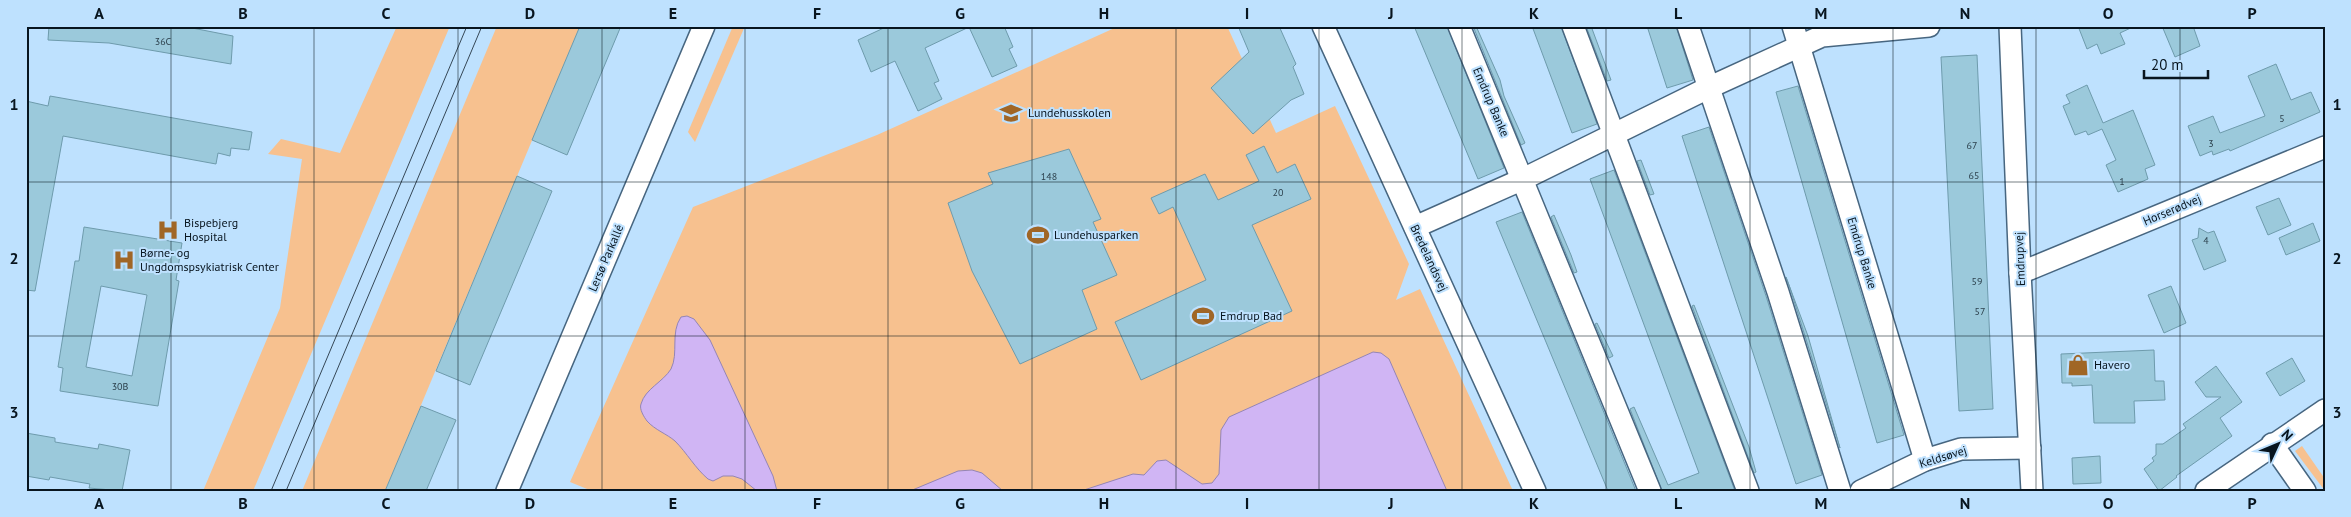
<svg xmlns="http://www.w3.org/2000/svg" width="2351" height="517" font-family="'PT Sans',sans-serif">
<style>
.green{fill:#f7c18f}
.water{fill:#d0b5f4;stroke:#9485b4}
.building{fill:#9bc9db;stroke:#6e9bac;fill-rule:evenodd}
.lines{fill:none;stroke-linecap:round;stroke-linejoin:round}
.minor-casing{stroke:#476680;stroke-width:24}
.minor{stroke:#fff;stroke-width:21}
.tram{stroke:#354756;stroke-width:1}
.grid{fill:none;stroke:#08151f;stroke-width:1;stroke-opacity:0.55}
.labels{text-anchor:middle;stroke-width:4;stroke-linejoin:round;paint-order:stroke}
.number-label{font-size:10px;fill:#2d424e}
.street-label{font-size:12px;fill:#08151f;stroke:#bee1fe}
.poi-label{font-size:12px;fill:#08151f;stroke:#bee1fe;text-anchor:start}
.neatline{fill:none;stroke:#08151f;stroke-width:2}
.grid-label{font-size:16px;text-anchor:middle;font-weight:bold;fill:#08151f}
</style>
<rect width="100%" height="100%" fill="#bee1fe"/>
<g class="green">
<polygon points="397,26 450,26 253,491 203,491 280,308 302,159 268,154 281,139 340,153"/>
<polygon points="497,26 580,26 385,491 302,491"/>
<polygon points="733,26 745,26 695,142 688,132"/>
<polygon points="1119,26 1227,26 1276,133 1335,106 1409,264 1396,300 1420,289 1513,491 592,491 570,482 693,207 877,135"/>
<polygon points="2302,446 2325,479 2325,491 2295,451"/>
</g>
<g class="water">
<path d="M687 316 694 319 710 340 773 476 777 491H757L742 479 733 476H723L713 481 708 479C695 468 687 453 675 441 667 434 655 430 647 421 644 417 639 409 641 404 645 389 663 382 671 369 679 353 670 333 681 317Z"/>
<polygon points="1373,352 1381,353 1389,359 1447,491 1081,491 1133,474 1144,475 1157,461 1166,460 1202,484 1212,483 1219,474 1221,430 1229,417"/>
<polygon points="972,470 982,473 1003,491 910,491 958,471"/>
</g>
<g class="building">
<polygon points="49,26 182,26 233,36 231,64 109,43 48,40"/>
<polygon points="580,26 621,26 567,155 532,140"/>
<polygon points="888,26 1004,26 1013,47 1009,49 1017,66 992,77 969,27 925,48 939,81 934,83 942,99 918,111 895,61 871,72 858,40"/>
<polygon points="1238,26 1279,26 1296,64 1293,67 1304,94 1291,100 1253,134 1211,88 1249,52"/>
<polygon points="1414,26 1447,26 1504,168 1478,179"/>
<polygon points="1473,26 1476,26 1500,80 1504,96 1525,143 1521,145"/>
<polygon points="1532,26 1561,26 1597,124 1572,133"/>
<polygon points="1586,26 1591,26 1611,80 1607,81"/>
<polygon points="1647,26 1676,26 1693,80 1667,88"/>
<polygon points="2078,26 2135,26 2120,33 2125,44 2101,54 2097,44 2087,49"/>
<polygon points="2162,26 2193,26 2200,46 2175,57"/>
<polygon points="1977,55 1993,409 1959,411 1941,57"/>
<polygon points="2276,64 2291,100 2311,92 2320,112 2230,151 2229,149 2213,155 2212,151 2200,156 2188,126 2213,116 2220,133 2265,116 2248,76"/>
<polygon points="2087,85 2103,123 2133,110 2155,165 2145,169 2148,179 2118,192 2106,165 2116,160 2102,129 2088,135 2086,131 2075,135 2063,106 2070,103 2066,95"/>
<polygon points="1798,86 1904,435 1877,443 1776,92"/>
<polygon points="50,96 252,132 249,150 231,148 230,156 218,153 216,164 63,136 35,291 26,290 26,101 48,106"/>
<polygon points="1709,127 1766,296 1822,475 1796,484 1682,136"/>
<polygon points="1264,146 1277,173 1295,164 1311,199 1252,225 1292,311 1141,380 1115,322 1206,280 1173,207 1159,214 1151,198 1205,174 1218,200 1259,181 1246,155"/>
<polygon points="1069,149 1101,219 1093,222 1117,275 1082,290 1097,329 1020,364 972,271 948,203 993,184 988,173"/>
<polygon points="1641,160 1654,194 1650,195 1637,161"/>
<polygon points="1614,170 1735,491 1662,491 1630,409 1634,407 1668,485 1699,473 1590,179"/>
<polygon points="517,176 552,191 470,385 436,371"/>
<polygon points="2279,198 2291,225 2268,235 2256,207"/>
<polygon points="1522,212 1636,491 1608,491 1496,222"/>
<polygon points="1554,215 1571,255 1577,272 1574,273 1551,217"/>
<polygon points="2313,223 2320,241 2286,255 2279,238"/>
<path d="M84 227 182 243 176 280 179 281 158 406 60 391 63 368 58 367 75 261H79ZM101 286 147 295 132 376 86 367Z"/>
<polygon points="2199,228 2208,233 2214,231 2226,261 2204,270 2192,240 2198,238"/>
<polygon points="1786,277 1808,336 1840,448 1790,288"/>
<polygon points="2171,286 2186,323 2164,333 2148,295"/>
<polygon points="1694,305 1749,447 1756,472 1754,473 1692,306"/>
<polygon points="1597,323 1613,356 1609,358 1595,324"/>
<polygon points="2154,350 2155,381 2164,381 2165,400 2134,401 2135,423 2094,423 2092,385 2072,386 2072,383 2062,383 2061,354"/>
<polygon points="2292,358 2305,381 2280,396 2266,373"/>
<polygon points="2216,366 2242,402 2220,418 2232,436 2176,476 2177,477 2159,491 2144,469 2154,461 2152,458 2156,455 2156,444 2163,444 2186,428 2183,424 2221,397 2206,397 2195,382"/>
<polygon points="421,406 456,420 426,491 385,491"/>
<polygon points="26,433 55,438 55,442 98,449 99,444 130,450 122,491 89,488 90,484 50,477 49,480 26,476"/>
<polygon points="2100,456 2101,483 2073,484 2072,458"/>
</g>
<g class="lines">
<g class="minor-casing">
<g id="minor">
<polyline points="1323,26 1535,491"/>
<polyline points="1459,26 1650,491"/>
<polyline points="1573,26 1748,491"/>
<polyline points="1688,26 1778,292 1840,491"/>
<polyline points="1793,26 1925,460"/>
<polyline points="2010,26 2020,273 2032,491"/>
<polyline points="1415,227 1523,179 1708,88 1822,36 1929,26"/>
<polyline points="2020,273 2325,147"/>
<polyline points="2272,444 2305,491"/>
<polyline points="507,491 704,26"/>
<polyline points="1861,491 1925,460 1961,449 2030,448"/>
<polyline points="2206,491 2325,410"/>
</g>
</g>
<use href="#minor" class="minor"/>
<g class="tram">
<polyline points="271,491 467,26"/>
<polyline points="286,491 482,26"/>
</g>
</g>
<path class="grid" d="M171 26V491M314 26V491M458 26V491M602 26V491M745 26V491M888 26V491M1032 26V491M1176 26V491M1319 26V491M1462 26V491M1606 26V491M1750 26V491M1893 26V491M2036 26V491M2180 26V491M26 182H2325M26 336H2325"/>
<defs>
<g id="school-bare" transform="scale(1.725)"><path d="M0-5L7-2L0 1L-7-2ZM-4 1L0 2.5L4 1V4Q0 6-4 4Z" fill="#a06626" stroke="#bee1fe" stroke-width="2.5" paint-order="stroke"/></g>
<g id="hospital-bare" transform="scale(1.725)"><path d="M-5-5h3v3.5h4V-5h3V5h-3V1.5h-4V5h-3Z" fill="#a06626" stroke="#bee1fe" stroke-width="2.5" paint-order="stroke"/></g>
<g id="stadium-bare" transform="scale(1.725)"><path d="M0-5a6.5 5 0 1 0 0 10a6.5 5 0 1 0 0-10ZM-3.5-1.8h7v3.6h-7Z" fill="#a06626" stroke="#bee1fe" stroke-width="2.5" paint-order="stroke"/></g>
<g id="shop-bare" transform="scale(1.725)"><path d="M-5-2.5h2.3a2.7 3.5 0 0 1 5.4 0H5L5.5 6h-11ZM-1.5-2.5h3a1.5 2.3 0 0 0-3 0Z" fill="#a06626" stroke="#bee1fe" stroke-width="2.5" paint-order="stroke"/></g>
</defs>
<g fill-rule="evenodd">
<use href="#school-bare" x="1011" y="113"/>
<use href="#hospital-bare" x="168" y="230"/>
<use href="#stadium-bare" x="1038" y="235"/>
<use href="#hospital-bare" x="124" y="260"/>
<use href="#stadium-bare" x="1203" y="316"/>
<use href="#shop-bare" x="2078" y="365"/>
</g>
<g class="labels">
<g class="number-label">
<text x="163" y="45">36C</text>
<text x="2282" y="122">5</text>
<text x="2211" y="147">3</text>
<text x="1972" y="149">67</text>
<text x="1974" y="179">65</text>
<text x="1049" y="180">148</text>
<text x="2122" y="185">1</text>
<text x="1278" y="196">20</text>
<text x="2206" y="244">4</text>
<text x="1977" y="285">59</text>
<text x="1980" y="315">57</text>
<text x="120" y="390">30B</text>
</g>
<g class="street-label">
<text transform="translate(1491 102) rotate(67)" y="4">Emdrup Banke</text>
<text transform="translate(2172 210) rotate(-23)" y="4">Horserødvej</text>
<text transform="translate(1862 253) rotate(73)" y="4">Emdrup Banke</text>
<text transform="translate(606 258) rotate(-67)" y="4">Lersø Parkallé</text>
<text transform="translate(1429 258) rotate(65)" y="4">Bredelandsvej</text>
<text transform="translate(2020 259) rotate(-92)" y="4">Emdrupvej</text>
<text transform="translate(1943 457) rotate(-17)" y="4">Keldsøvej</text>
</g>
<g class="poi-label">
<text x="1028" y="117">Lundehusskolen</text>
<text x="184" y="227">Bispebjerg<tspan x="184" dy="14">Hospital</tspan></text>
<text x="1054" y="239">Lundehusparken</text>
<text x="140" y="257">Børne- og<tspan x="140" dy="14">Ungdomspsykiatrisk Center</tspan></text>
<text x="1220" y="320">Emdrup Bad</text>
<text x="2094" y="369">Havero</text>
</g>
</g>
<rect width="2351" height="517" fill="none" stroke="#bee1fe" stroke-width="55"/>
<g transform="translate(2278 444) rotate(46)" stroke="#bee1fe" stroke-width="4" paint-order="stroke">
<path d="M0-4L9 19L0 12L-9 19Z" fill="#08151f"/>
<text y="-8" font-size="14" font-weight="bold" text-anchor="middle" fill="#08151f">N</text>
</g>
<path d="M2144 70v8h64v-8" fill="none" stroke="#08151f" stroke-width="2.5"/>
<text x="2151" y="70" font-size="15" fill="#08151f" stroke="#bee1fe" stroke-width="4" paint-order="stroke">20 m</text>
<rect x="28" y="28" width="2296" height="462" class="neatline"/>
<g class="grid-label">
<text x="99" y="19">A</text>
<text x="243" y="19">B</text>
<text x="386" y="19">C</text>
<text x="530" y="19">D</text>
<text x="673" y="19">E</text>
<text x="817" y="19">F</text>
<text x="960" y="19">G</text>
<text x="1104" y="19">H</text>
<text x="1247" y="19">I</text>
<text x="1391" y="19">J</text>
<text x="1534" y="19">K</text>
<text x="1678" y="19">L</text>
<text x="1821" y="19">M</text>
<text x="1965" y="19">N</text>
<text x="2108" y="19">O</text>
<text x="2252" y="19">P</text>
<text x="14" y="110">1</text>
<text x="2337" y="110">1</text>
<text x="14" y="264">2</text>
<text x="2337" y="264">2</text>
<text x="14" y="418">3</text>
<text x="2337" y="418">3</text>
<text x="99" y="509">A</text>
<text x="243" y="509">B</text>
<text x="386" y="509">C</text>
<text x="530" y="509">D</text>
<text x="673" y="509">E</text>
<text x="817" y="509">F</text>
<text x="960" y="509">G</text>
<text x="1104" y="509">H</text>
<text x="1247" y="509">I</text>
<text x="1391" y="509">J</text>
<text x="1534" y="509">K</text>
<text x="1678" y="509">L</text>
<text x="1821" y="509">M</text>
<text x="1965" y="509">N</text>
<text x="2108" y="509">O</text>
<text x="2252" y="509">P</text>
</g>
</svg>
